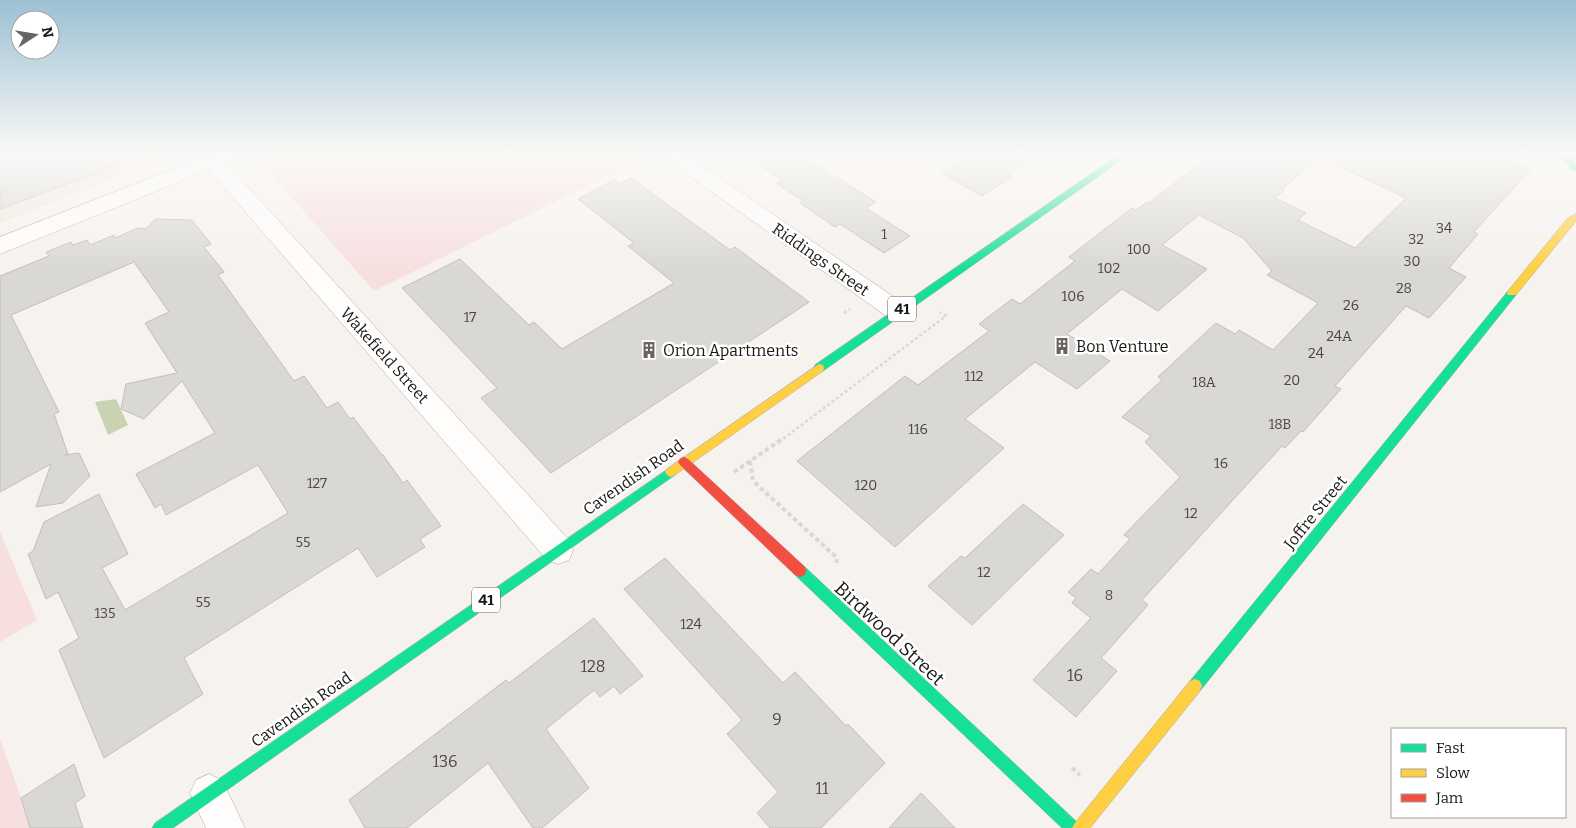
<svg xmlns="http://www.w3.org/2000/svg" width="1576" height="828" font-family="Bitter,serif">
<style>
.built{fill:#f0e7dd}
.green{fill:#f7dfe0}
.water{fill:#cad3b1}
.building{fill:#dad8d5;stroke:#c1bfbb;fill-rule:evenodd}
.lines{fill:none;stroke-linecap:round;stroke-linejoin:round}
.street-casing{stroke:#aeaca9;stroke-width:1}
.fast-casing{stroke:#aeaca9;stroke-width:1}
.slow-casing{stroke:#aeaca9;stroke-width:1}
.jam-casing{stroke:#aeaca9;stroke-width:1}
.path-far1{stroke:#d9d8d6;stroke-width:2.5;stroke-dasharray:3 2.5;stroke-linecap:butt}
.path{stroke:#d9d8d6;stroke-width:4;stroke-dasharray:4.5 3;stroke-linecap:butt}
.street{fill:#fefdfc;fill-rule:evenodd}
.fast{fill:#16e098;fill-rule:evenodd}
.slow{fill:#ffcf43;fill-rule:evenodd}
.jam{fill:#f24e42;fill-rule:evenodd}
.labels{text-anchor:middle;stroke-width:5;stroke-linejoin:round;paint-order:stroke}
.number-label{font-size:14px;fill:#4a4745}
.shield{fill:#fff;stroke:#5f5d5b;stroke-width:1}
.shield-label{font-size:15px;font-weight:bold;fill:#1a1715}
.street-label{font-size:16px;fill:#1a1715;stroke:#fff}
.poi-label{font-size:16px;fill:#1a1715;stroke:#fff;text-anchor:start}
.near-number-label{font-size:16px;fill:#4a4745}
.near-street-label{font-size:19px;fill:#1a1715;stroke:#fff}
</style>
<rect width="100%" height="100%" fill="#f6f2ee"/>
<polygon class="built" points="0,154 177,154 0,223"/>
<g class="green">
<polygon points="276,154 625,154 636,162 374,291 265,167 268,158"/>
<polygon points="0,532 37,620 0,642"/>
<polygon points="0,739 32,828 0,828"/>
</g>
<polygon class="water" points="116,399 128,425 108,435 95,402"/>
<g class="building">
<polygon points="0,154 143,154 143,156 0,209"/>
<polygon points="742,154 799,154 876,202 866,208 910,236 884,253 840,224 835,227 800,203 803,201 776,183 782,180"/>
<polygon points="972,154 1039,154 1008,175 1011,177 982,196 942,173"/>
<path d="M1212 154H1490L1530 170 1474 232 1478 234 1449 268 1466 277 1429 318 1406 306 1335 386 1341 389 1303 432 1301 431 1285 448 1282 446 1142 600 1148 605 1101 658 1117 671 1076 717 1033 680 1091 618 1072 603 1076 598 1068 592 1091 569 1098 574 1130 539 1124 535 1180 477 1145 442 1151 436 1122 417 1162 380 1158 377 1216 323 1235 334 1239 330 1273 350 1318 303 1267 275 1272 271 1243 238 1199 215 1162 245 1207 269 1158 311 1122 289 1067 334 1110 361 1077 389 1035 362 965 419 1004 448 895 547 797 461 905 376 918 385 989 331 979 324 1012 299 1020 304 1075 261 1069 257 1132 208 1136 210 1147 202 1149 203ZM1320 157 1406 198 1355 248 1298 220 1306 213 1275 198 1284 190 1282 189Z"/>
<polygon points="631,178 730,250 735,247 809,302 551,473 481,398 497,388 402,288 460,259 529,325 534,322 562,349 674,283 628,246 634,243 578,199 614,180 620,184"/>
<polygon points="155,219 192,220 211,244 204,247 224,272 218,275 294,381 304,376 327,408 338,402 350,419 353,417 382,455 383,455 403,483 407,480 441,526 420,539 425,547 377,577 358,548 184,658 203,694 104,758 59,650 79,638 58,592 46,599 28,554 33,551 44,522 99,494 128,554 102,568 125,610 288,513 258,465 166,515 161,504 155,508 136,474 215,433 182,381 144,419 121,409 126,384 177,373 145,323 169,312 134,262 11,315 59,412 54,414 68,454 65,455 79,453 90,476 63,503 36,507 51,464 0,492 0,276 49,256 46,252 71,242 73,245 87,240 90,245 114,235 115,238 138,228 146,229"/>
<polygon points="1023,504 1064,535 972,625 928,586 961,556 965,558"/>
<polygon points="665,558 783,683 795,672 846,726 848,724 885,763 821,828 770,828 757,813 778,792 727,734 742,720 624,589"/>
<polygon points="594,618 643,676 620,694 614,686 600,697 594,690 546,729 589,788 542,828 533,828 488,763 407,828 365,828 349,800 506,680 509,683"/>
<polygon points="74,764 85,796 75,803 83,828 30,828 21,798"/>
<polygon points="921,793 955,828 889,828"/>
</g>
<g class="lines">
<g class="street-casing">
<g id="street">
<polygon points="212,154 238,154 235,159 226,163 569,540 573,550 569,560 558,564 547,560 209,170 0,254 0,237"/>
<polygon points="661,154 685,154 907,306 910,312 907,318 898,321 889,318 664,158"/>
<polygon points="209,774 222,780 245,828 206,828 190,793 196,780"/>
</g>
</g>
<g class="fast-casing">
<g id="fast">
<polygon points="1120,154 1130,154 823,371 815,371 814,368 815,365"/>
<polygon points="1559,154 1568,154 1576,163 1576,171 1573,170"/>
<polygon points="1512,290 1516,291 1517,293 1516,295 1200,691 1195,693 1190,691 1188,686 1190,681 1508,291"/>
<polygon points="671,467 675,469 677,472 675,475 173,828 152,828 155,823"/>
<polygon points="800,565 805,567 1078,823 1081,828 1062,828 795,575 794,571 795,567"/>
</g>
</g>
<g class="slow-casing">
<g id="slow">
<polygon points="1576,214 1576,221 1516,295 1508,295 1507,293 1508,291 1567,219"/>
<polygon points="819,364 823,365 824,368 823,371 675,475 671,477 667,475 665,472 667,469"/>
<polygon points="1195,679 1200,681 1202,686 1200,691 1090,828 1072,828 1075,823 1190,681"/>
</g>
</g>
<g class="jam-casing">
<polygon id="jam" points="684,457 688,459 805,567 806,571 805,575 800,577 795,575 680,465 678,462 680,459"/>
</g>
<g class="path-far1">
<polyline points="844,313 850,309"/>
<polyline points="779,442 946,316 940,312"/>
</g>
<g class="path">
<polyline points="750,461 753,481 836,557 837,563"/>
<polyline points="734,472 781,440"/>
<polyline points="1072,768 1080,775"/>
</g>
<use href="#street" class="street"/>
<use href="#fast" class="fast"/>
<use href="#slow" class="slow"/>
<use href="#jam" class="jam"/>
</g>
<linearGradient id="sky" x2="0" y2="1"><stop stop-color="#9cc0d2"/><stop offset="0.57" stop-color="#fbf9f7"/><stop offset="1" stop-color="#fbf9f7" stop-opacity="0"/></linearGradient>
<rect width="1576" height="270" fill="url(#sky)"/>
<defs>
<g id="building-bare" transform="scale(1.35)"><path d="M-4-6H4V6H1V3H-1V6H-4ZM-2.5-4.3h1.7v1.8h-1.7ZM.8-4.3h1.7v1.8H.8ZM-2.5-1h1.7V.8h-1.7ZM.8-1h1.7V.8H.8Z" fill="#676461" stroke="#fff" stroke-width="2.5" paint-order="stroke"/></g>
</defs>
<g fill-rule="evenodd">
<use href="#building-bare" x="1062" y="346"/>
<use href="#building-bare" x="649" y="350"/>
</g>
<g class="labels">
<g class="number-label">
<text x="1444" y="233">34</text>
<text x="884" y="239">1</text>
<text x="1416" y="244">32</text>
<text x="1139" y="254">100</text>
<text x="1412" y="266">30</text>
<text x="1109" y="273">102</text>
<text x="1404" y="293">28</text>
<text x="1073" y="301">106</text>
<text x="1351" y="310">26</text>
<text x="470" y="322">17</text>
<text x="1339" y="341">24A</text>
<text x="1316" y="358">24</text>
<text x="974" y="381">112</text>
<text x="1292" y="385">20</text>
<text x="1204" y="387">18A</text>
<text x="1280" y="429">18B</text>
<text x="918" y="434">116</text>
<text x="1221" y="468">16</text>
<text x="317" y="488">127</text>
<text x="866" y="490">120</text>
<text x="1191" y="518">12</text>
<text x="303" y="547">55</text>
<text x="984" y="577">12</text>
<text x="1109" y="600">8</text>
<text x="203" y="607">55</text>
<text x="105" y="618">135</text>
<text x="691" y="629">124</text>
</g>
<g class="shield">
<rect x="888" y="296.5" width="28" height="25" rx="4"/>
<rect x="472" y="587.5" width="28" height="25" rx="4"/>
</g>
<g class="shield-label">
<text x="902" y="314">41</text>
<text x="486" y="605">41</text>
</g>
<g class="street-label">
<text transform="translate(821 259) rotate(35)" y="6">Riddings Street</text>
<text transform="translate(385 355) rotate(48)" y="6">Wakefield Street</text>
<text transform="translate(633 477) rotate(-35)" y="6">Cavendish Road</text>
<text transform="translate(1315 512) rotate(-51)" y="6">Joffre Street</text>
<text transform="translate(301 709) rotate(-35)" y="6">Cavendish Road</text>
</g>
<g class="poi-label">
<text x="1076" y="352">Bon Venture</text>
<text x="663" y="356">Orion Apartments</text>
</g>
<g class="near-number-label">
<text x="593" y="672">128</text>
<text x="1075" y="681">16</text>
<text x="777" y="725">9</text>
<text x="445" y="767">136</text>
<text x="822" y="794">11</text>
</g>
<g class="near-street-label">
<text transform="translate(890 633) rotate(43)" y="7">Birdwood Street</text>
</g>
</g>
<rect x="1391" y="728" width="175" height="90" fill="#ffffff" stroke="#a3a2a1"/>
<rect x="1401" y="744" width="25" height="8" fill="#16e098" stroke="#a3a2a1"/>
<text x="1436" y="753" font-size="15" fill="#1a1715">Fast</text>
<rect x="1401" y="769" width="25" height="8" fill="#ffcf43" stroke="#a3a2a1"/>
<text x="1436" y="778" font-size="15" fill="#1a1715">Slow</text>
<rect x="1401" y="794" width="25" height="8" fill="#f24e42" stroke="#a3a2a1"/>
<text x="1436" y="803" font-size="15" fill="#1a1715">Jam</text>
<g transform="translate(35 35) rotate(78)"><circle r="24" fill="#ffffff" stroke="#a3a2a1"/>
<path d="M0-4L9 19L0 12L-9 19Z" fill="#676461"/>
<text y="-8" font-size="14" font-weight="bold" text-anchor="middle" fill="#1a1715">N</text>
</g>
</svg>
